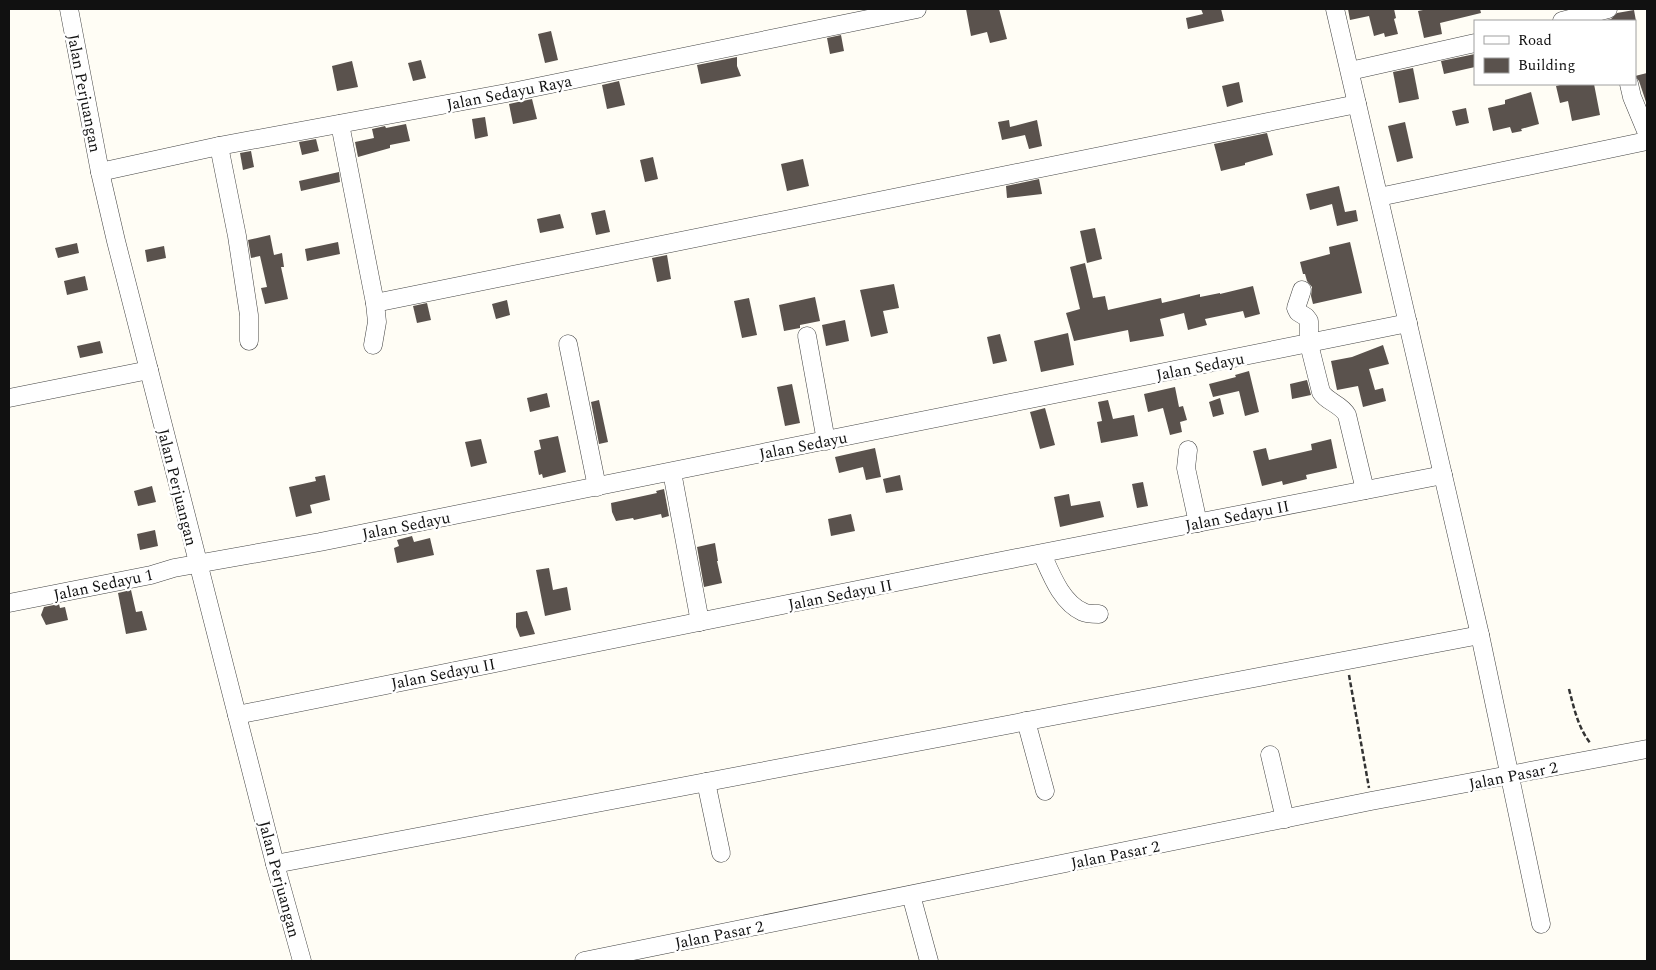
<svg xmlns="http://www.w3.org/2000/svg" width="1656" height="970" font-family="Spectral,serif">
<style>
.building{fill:#5a524d}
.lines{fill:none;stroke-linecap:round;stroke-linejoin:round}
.minor-casing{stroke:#444;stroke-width:19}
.path{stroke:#333;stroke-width:2.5;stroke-dasharray:5 2.5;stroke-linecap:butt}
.minor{stroke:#fff;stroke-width:18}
.labels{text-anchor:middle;stroke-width:5;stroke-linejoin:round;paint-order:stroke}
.street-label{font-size:16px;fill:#111;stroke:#fff}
</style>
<rect width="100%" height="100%" fill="#fffdf5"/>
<g class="building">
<polygon points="966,9 999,9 1007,39 990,43 987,32 971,36"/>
<polygon points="1201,9 1221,9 1224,21 1188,29 1186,18 1203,14"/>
<polygon points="1348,9 1394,9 1396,18 1394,19 1398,34 1385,37 1384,33 1374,36 1369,16 1350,20"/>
<polygon points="1428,9 1480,9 1481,13 1440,23 1442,34 1424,38 1418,11"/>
<polygon points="1634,10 1636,21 1603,21 1611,19 1617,13"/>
<polygon points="551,31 558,60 545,63 538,34"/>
<polygon points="841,35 844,51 830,54 827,38"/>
<polygon points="1475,54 1475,67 1444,74 1441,61"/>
<polygon points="737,57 737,66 741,76 701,84 697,65"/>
<polygon points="421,60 426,78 413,81 408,63"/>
<polygon points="352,61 358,87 337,91 332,66"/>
<polygon points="1413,68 1419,99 1399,103 1393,72"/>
<polygon points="1647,73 1647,102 1646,102 1639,81 1635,76"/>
<polygon points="619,81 625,105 607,109 602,85"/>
<polygon points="1239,82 1243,102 1227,107 1222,86"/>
<polygon points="1564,84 1594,84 1600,115 1572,121 1568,101 1560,103 1556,86"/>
<polygon points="1531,92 1539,124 1521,129 1522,131 1512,133 1510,127 1493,131 1488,108 1505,104 1505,100"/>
<polygon points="532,99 537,119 513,124 509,104"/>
<polygon points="1466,108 1469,123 1456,126 1452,111"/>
<polygon points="485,117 488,136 475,139 472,119"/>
<polygon points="1009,120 1010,127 1037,120 1042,146 1029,149 1025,135 1002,140 998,122"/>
<polygon points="1405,122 1413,158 1397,162 1388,126"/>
<polygon points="406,124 410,141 390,145 390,148 358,157 355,142 374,138 372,129 385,126 386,128"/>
<polygon points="1267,133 1273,155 1245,163 1245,165 1221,171 1214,144"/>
<polygon points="316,139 319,151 302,155 299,142"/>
<polygon points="251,151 254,167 243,170 240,153"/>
<polygon points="653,157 658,179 645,182 640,160"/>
<polygon points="803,159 809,186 787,191 781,164"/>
<polygon points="339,172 340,182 301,191 299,181"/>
<polygon points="1039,179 1042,194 1007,198 1006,186"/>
<polygon points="1339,186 1345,212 1356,210 1358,221 1337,226 1332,204 1310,210 1306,194"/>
<polygon points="605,210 610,232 596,235 591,213"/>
<polygon points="560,214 564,228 540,233 537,219"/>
<polygon points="1095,228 1102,259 1087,263 1080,231"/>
<polygon points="270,235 274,255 282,253 284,267 281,267 288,299 265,304 261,288 267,287 260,256 251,258 248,240"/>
<polygon points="338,242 340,254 307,261 305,249"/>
<polygon points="1350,242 1362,293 1313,304 1311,296 1312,287 1307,281 1305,274 1303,274 1300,262 1330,254 1329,247"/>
<polygon points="77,243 79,253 58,258 55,248"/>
<polygon points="164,246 166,258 147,262 145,250"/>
<polygon points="667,255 671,279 657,282 652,258"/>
<polygon points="1085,263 1093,298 1105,296 1108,310 1161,298 1162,303 1200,294 1200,297 1220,293 1220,294 1253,286 1260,314 1245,318 1243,311 1205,319 1207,325 1188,330 1184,313 1160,319 1164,336 1130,342 1128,330 1074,341 1066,313 1080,309 1070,267"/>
<polygon points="85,276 88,290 67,295 64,281"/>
<polygon points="894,284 899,308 883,311 888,333 871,337 860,290"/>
<polygon points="815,297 820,321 800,325 800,328 784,331 779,305"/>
<polygon points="749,298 757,335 742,338 734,301"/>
<polygon points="507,300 510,315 496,319 492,304"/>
<polygon points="427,303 431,320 417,323 413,306"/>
<polygon points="845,320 849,341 826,346 822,325"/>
<polygon points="1068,333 1074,365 1041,372 1034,341"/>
<polygon points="1000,334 1007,361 993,364 987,337"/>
<polygon points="100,341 103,353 80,358 77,346"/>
<polygon points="1383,345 1389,364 1369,369 1375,390 1383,388 1386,401 1363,407 1358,386 1337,390 1331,361 1352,357"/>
<polygon points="1249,371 1259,412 1245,416 1239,391 1213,397 1209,384 1236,377 1235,375"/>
<polygon points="1307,380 1311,395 1292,399 1290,384"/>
<polygon points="792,384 800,423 785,426 777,387"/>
<polygon points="1175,387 1179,407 1183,406 1187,420 1180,422 1182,432 1170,435 1163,408 1148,412 1144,394"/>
<polygon points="547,393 550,407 530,412 527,398"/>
<polygon points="1220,398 1224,414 1213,417 1209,402"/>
<polygon points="599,400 608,442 599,444 591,402"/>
<polygon points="1108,400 1113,419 1134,415 1138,436 1101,443 1097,422 1102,421 1098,402"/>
<polygon points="1045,408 1055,445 1040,449 1030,412"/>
<polygon points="558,436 566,472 543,478 542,474 539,475 534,451 541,449 539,440"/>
<polygon points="481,439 487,463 471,467 465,442"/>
<polygon points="1331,439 1337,468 1306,475 1307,479 1283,485 1282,481 1262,486 1253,451 1266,448 1269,460 1312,450 1311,444"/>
<polygon points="875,448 881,477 866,480 863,467 839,473 835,457"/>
<polygon points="325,475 330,500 310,505 312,513 296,517 289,487 316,481 315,477"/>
<polygon points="900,475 903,490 886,493 883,479"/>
<polygon points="1143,482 1148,506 1137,508 1132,484"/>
<polygon points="152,486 156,502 138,506 134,491"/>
<polygon points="664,489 669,516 662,518 661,514 634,520 633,518 616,521 612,512 611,503 657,493 656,491"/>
<polygon points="1069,494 1071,506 1100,501 1104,517 1060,527 1054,497"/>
<polygon points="851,514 855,531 831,536 828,519"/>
<polygon points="155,530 158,546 140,550 137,534"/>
<polygon points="412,536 414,542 430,538 434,555 397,563 394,548 399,546 397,540"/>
<polygon points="715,543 718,561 717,561 722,583 704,587 697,547"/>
<polygon points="549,568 553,590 567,587 571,610 545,616 536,570"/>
<polygon points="131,590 136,612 142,611 147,630 126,634 118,593"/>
<polygon points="59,604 60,608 65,607 68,620 46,625 41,615 44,607"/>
<polygon points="527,611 535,634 520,637 516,627 516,613"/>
</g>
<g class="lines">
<g class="minor-casing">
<g id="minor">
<polyline points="69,9 100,172 116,241 275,864 302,961"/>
<polyline points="1335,9 1480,635 1541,924"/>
<polyline points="1562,21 1608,9"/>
<polyline points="1350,71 1475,43"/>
<polyline points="1629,84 1632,97 1647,133"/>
<polyline points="340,124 375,303 377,322 373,345"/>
<polyline points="219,146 237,236 249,315 249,341"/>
<polyline points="100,172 219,146 517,91 917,9"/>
<polyline points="1379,197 1647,141"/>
<path d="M1302 290 1296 308 1298 312 1306 317 1309 321V344L1321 392C1327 402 1341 404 1347 415L1365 490"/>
<polyline points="375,303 1357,104"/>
<polyline points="807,336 826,441"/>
<polyline points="568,344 597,487"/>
<polyline points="9,398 149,370"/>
<polyline points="1188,450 1186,468 1198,523"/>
<polyline points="672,472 700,622"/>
<path d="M1042 554C1051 574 1061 602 1083 612 1087 614 1094 614 1099 614"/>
<polyline points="9,603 151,575 174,568 320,542 1408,323"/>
<polyline points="237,715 981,565 1443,475"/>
<polyline points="1026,721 1045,791"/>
<polyline points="1270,755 1285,819"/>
<polyline points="706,782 721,853"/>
<polyline points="275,864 1480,635"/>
<polyline points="911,895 929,961"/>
<polyline points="584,961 1371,801 1647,749"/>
</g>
</g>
<g class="path">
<polyline points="1349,675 1369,788"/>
<path d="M1569 689C1574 708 1578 728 1591 744"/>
</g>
<use href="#minor" class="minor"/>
</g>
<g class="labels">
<g class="street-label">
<text transform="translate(509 92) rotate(-11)" y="6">Jalan Sedayu Raya</text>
<text transform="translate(85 93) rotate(79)" y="6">Jalan Perjuangan</text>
<text transform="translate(1200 366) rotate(-11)" y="6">Jalan Sedayu</text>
<text transform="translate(803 445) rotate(-11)" y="6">Jalan Sedayu</text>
<text transform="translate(178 487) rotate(76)" y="6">Jalan Perjuangan</text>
<text transform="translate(1237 515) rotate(-11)" y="6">Jalan Sedayu II</text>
<text transform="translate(406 525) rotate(-11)" y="6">Jalan Sedayu</text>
<text transform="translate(103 584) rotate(-12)" y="6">Jalan Sedayu 1</text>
<text transform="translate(840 594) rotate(-11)" y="6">Jalan Sedayu II</text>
<text transform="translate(443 673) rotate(-11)" y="6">Jalan Sedayu II</text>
<text transform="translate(1513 775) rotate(-11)" y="6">Jalan Pasar 2</text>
<text transform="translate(1115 854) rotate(-11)" y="6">Jalan Pasar 2</text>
<text transform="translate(280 879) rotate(75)" y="6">Jalan Perjuangan</text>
<text transform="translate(719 934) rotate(-11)" y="6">Jalan Pasar 2</text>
</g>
</g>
<rect width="1656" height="970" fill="none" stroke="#111111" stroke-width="20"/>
<rect x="1474" y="20" width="162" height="65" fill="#ffffff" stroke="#a0a0a0"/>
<rect x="1484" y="36" width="25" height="8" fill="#ffffff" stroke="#a0a0a0"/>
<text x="1518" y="45" font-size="15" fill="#111111">Road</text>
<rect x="1484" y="58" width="25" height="15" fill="#5a524d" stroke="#a0a0a0"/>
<text x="1518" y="70" font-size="15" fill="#111111">Building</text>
</svg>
